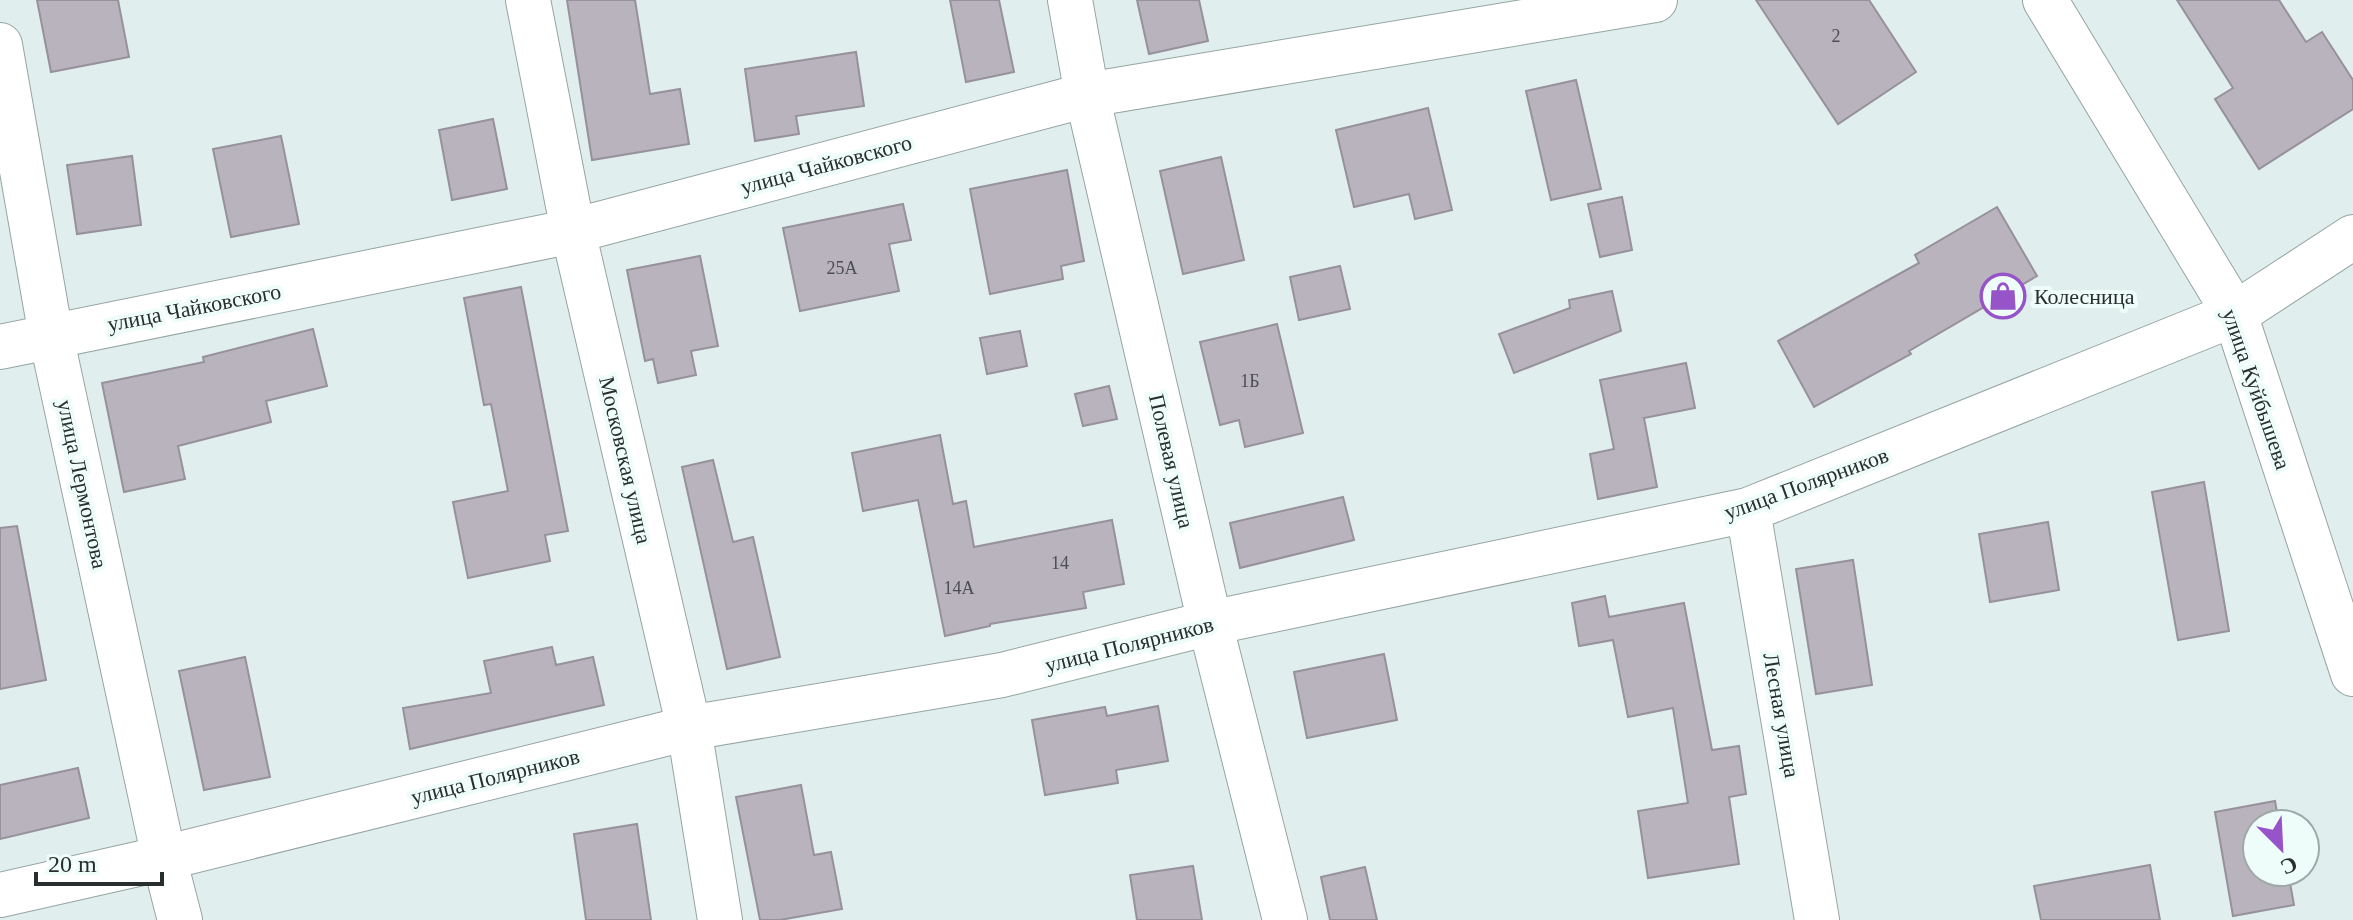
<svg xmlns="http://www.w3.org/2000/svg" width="2353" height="920" font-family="Georgia,serif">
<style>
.building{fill:#b9b3be;stroke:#96919b;stroke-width:2}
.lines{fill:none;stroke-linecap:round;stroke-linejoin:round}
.minor-casing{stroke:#97a4a2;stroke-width:46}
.minor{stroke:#fff;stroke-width:44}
.labels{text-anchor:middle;stroke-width:8;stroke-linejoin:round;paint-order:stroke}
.number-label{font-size:18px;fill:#4c4f51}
.street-label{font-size:22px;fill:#282e2d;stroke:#eefcfa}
.poi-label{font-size:22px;fill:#282e2d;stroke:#eefcfa;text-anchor:start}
</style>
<rect width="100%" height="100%" fill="#e0efed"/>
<g class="building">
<polygon points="37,0 118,0 129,57 51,72"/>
<polygon points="567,0 635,0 650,94 680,89 689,144 592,160"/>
<polygon points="950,0 999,0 1014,72 966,82"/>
<polygon points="1137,0 1199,0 1208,41 1149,54"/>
<polygon points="1756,0 1869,0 1916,72 1838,124"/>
<polygon points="2177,0 2279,0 2306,42 2322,32 2353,80 2353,109 2259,169 2215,99 2233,88"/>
<polygon points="856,52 864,106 796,116 799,134 755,141 745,69"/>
<polygon points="1576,80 1601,189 1551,200 1526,91"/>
<polygon points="1428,108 1452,210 1415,219 1409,194 1354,207 1336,130"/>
<polygon points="493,119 507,189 452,200 439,130"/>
<polygon points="281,136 299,224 231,237 213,149"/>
<polygon points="132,156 141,225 77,234 67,165"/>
<polygon points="1221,157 1244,260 1183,274 1160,171"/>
<polygon points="1067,170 1084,261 1061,266 1063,279 990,294 970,189"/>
<polygon points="1622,197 1632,250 1600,257 1588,204"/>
<polygon points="903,204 911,240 889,244 899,291 800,311 783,228"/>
<polygon points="1997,207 2037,276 1909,351 1911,354 1814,407 1778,341 1919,263 1915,255"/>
<polygon points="700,256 718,346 691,351 696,375 658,383 653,359 645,361 627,270"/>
<polygon points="1340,266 1350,309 1299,320 1290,277"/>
<polygon points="521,287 568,531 545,535 550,561 468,578 453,502 508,491 491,404 484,405 464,298"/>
<polygon points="1612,291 1621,331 1514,373 1499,334 1570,308 1569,300"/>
<polygon points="1277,324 1303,433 1245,447 1239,420 1220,425 1200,342"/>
<polygon points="313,329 327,386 266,401 271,422 178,446 185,479 124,492 102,383 204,362 203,357"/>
<polygon points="1020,331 1027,366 987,374 980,338"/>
<polygon points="1686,363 1695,408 1644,418 1657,487 1598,499 1590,454 1614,449 1600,380"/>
<polygon points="1109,386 1117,419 1083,426 1075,394"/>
<polygon points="940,435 953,504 966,501 974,547 1112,520 1124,584 1083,592 1086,608 990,624 990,626 945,636 918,500 863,511 852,453"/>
<polygon points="713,460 733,542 753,537 780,657 727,669 682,467"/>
<polygon points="2204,482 2229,631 2178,640 2152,492"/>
<polygon points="1343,497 1354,540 1240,568 1230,523"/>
<polygon points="2048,522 2059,590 1990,602 1979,534"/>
<polygon points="17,526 46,680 0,689 0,528"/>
<polygon points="1853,560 1872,685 1816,694 1796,569"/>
<polygon points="1605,596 1609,617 1684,603 1712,750 1739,746 1746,794 1729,797 1739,864 1648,878 1638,811 1688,803 1673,708 1628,717 1613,640 1579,646 1572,603"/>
<polygon points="552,647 556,665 593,657 604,705 410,749 403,708 491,693 484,661"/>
<polygon points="1384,654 1397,720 1307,738 1294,672"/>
<polygon points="245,657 270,777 204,790 179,671"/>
<polygon points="1158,706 1168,761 1116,770 1118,783 1045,795 1032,720 1105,707 1107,716"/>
<polygon points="78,768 89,818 0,839 0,785"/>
<polygon points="801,785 814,855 831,852 842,909 780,920 760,920 736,797"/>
<polygon points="2275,801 2279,824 2257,824 2257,872 2288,872 2294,905 2233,916 2215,812"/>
<polygon points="637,824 651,920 586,920 574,834"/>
<polygon points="2150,865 2160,920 2041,920 2034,886"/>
<polygon points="1193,866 1202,920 1137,920 1130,875"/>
<polygon points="1365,867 1377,920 1330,920 1321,877"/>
</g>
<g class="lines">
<g class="minor-casing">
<g id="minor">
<polyline points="528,0 573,231 689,728 720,920"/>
<polyline points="1070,0 1087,95 1210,623 1285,920"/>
<polyline points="2045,0 2235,314 2353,674"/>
<polyline points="0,45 51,336 164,858 180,920"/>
<polyline points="0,347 573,231 1087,95 1655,0"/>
<polyline points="1748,510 1817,920"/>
<polyline points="0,895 164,858 689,728 1002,675 1210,623 1748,510 2235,314 2353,237"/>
</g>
</g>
<use href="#minor" class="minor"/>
</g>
<defs>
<g id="shop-ring" transform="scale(2.3)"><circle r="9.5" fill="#eefcfa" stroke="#9754c8" stroke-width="1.5"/><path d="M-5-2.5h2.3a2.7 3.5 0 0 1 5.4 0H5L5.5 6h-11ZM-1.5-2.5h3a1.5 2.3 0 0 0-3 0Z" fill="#9754c8"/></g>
</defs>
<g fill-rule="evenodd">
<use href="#shop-ring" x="2003" y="296"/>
</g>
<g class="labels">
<g class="number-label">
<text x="1836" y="42">2</text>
<text x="842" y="274">25А</text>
<text x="1250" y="387">1Б</text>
<text x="1060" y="569">14</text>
<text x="959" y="594">14А</text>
</g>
<g class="street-label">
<text transform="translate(826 164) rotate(-15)" y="8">улица Чайковского</text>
<text transform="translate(194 307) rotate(-11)" y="8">улица Чайковского</text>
<text transform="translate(2257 389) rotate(71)" y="8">улица Куйбышева</text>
<text transform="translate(626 460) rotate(77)" y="8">Московская улица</text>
<text transform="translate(1172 461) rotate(77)" y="8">Полевая улица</text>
<text transform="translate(1806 483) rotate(-20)" y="8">улица Полярников</text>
<text transform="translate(83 484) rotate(78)" y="8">улица Лермонтова</text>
<text transform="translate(1129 644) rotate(-14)" y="8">улица Полярников</text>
<text transform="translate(1782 715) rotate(80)" y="8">Лесная улица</text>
<text transform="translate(495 776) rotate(-14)" y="8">улица Полярников</text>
</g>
<g class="poi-label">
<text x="2034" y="304">Колесница</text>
</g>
</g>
<g transform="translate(2281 848) rotate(156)"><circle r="38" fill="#eefcfa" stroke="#9faaa8" stroke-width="2"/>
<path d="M0-6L14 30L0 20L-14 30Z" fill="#9754c8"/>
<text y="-12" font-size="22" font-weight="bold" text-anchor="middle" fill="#282e2d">С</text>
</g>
<path d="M36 872v12h126v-12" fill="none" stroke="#282e2d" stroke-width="4"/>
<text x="48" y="872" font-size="24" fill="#282e2d" stroke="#eefcfa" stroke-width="6" paint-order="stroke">20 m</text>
</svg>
